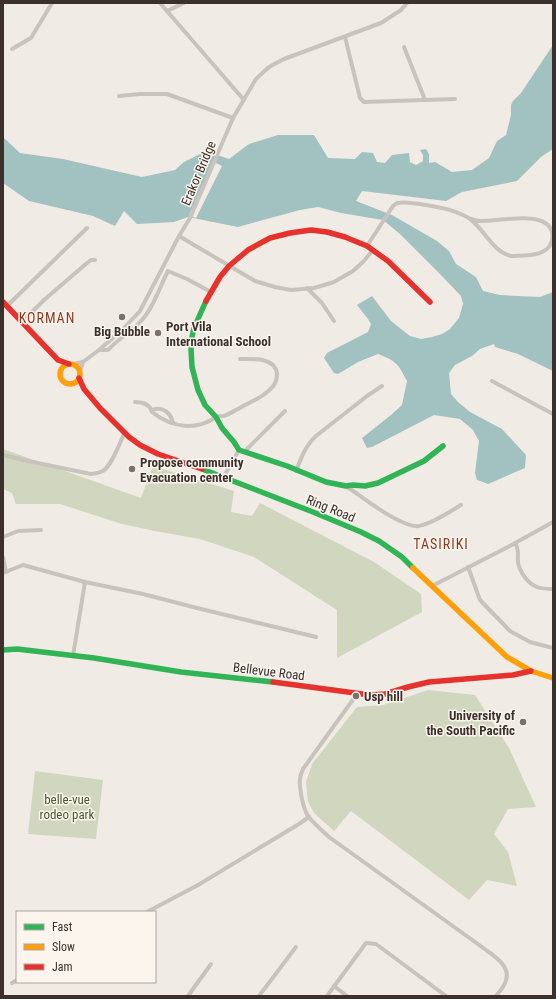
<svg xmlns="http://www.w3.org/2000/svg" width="556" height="999" font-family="'Roboto Condensed',sans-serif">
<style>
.green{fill:#d1d6bf}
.water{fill:#a1c2c1}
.pier{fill:#f0ebe5}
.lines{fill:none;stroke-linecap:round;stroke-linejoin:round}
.street{stroke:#c9c3be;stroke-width:4}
.fast{stroke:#30b455;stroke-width:5.5}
.slow{stroke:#ff9f0a;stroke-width:5.5}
.jam{stroke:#e5322d;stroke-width:5.5}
.poi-dot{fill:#7a716c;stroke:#fbf5ee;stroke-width:1.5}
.labels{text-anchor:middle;stroke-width:3;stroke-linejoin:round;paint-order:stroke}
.street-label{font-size:13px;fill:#3b302b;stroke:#fbf5ee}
.poi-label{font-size:13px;font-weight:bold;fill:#3b302b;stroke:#fbf5ee;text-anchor:start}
.park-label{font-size:13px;fill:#4a5a2e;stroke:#fbf5ee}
.neighbourhood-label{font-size:14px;letter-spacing:1px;fill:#8c3b22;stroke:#fbf5ee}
</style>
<rect width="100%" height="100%" fill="#f0ebe5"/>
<g class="green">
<polygon points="3,449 141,498 153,466 234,491 231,512 252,516 260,503 374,562 421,594 422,612 337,658 337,610 254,557 200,539 155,531 122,524 60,504 16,504 12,493 3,489"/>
<polygon points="428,690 475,695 509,748 536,807 508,809 494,834 508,852 517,886 487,880 469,900 351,811 334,831 314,813 308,802 306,782 312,764 357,707 383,705"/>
<polygon points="35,771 103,780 96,839 28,834"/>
</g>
<path class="water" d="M553 45V149L541 157 517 181 462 192 446 201 362 191 356 201 392 215 437 241 449 251 456 264 476 277 483 291 500 295 540 297 553 292V371L518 354 495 347 494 344 480 349 472 356 455 365 449 373 451 394 458 402 470 412 502 429 526 455 525 468 488 484 483 482 477 480 475 473 479 441 473 430 460 419 434 415 372 447 367 448 362 438 391 415 402 405 407 381C398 364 397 361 378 354L358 362 338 374 334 373 324 358 327 353 368 332 371 324 368 319 357 305 372 296 391 321 401 329 410 336 421 339 432 337 442 334 450 329 459 318 463 304 461 296 438 272 400 234 383 220 341 213 318 207 300 210 238 227 188 217 174 222 137 224 124 211 115 226 93 216 29 201 3 183V137L20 153 63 159 142 177 175 170 184 162 206 151 229 159 249 144 278 135H314L328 158 355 159 362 152 373 153 377 162 385 163 392 155 409 153 410 162 416 165 423 161V155L420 150 426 149 429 154V163L435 162 452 172 472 170 489 158 497 141 506 135 511 115V105L513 101 521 93Z"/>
<polygon class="pier" points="214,162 222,166 196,218 189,215"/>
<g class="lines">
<g class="street">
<polyline points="160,3 244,100"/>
<polyline points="167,11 184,3"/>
<polyline points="345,37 360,98 364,102 455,99"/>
<polyline points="404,47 425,100"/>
<polyline points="12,49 31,38 52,3"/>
<polyline points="119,96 140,94 167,94 233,118"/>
<polyline points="179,236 255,281 275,287 291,290 314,288 334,282 353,271 363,262 373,250"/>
<path d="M367 246 393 206C396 204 395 204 398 203 409 201 446 208 456 212 461 214 466 216 470 219 484 229 493 252 511 256 523 255 540 257 549 247 552 243 553 237 552 232 546 209 498 222 480 221 477 221 474 220 471 219"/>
<polyline points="307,288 322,303 334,321"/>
<polyline points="7,306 87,228"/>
<polyline points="22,322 44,300 87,263 91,260 95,260"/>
<path d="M100 350H108C118 339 131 332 141 321 153 309 160 286 168 271L187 279 211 292"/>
<polyline points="73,364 83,362 99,350 124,328 140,311 179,236 190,218 233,118 256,79 269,67 284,59 381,23 401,10 407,3"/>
<polyline points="80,371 83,362"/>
<polyline points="492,381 553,414"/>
<path d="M135 402C143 402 150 405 152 412 162 420 174 425 186 426 193 426 201 425 207 422 210 421 213 419 215 417 218 416 222 416 224 416 229 414 234 411 238 409 250 402 266 396 274 385 276 382 277 378 277 373 274 357 253 359 240 359"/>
<path d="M152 410C163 406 171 413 173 423"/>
<polyline points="244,452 285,411"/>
<path d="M3 455 28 461 91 474C95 474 99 473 103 471 112 465 120 442 125 432"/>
<path d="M296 471C301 458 306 445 316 436L367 396 382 386"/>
<polyline points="223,478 239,450"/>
<path d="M346 486C365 499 386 516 407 524 412 526 418 527 422 525 433 523 451 511 461 505"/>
<polyline points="3,537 18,531 41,530"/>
<path d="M515 543C520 551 517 553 518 562 519 571 528 584 537 587 542 589 548 589 553 589"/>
<polyline points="3,557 6,572"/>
<polyline points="468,567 480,600 510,631 530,642 553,648"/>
<polyline points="3,573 23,565 85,582 143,594 197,608 316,637"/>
<polyline points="432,586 508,547 553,522"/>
<polyline points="73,656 85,582"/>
<path d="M357 694 303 769C302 772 300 775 300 779 299 788 303 808 308 816 314 824 322 830 329 837L482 947C492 955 511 965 506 980 505 986 500 991 496 996"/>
<polyline points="147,912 198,885 299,824 309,817"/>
<polyline points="12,983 17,980"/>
<polyline points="334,986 347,996"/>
<polyline points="188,996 211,964"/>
<polyline points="259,996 296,947"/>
<polyline points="327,996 366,943 376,944 446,996"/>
</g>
<g class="fast">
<polyline points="206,301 194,328 192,337 191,349 192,367 198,390 205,405 216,417 222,428 234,442 239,450 287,466 326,482 346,486 353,485 365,486 378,483 424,461 443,446"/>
<polyline points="202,469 313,512 361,532 379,541 402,557 413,568"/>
<polyline points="3,650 17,649 94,658 181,672 273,682"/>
</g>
<g class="slow">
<circle cx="70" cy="374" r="10"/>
<polyline points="413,568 507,657 531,671 553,678"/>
</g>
<g class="jam">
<polyline points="206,301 220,277 229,266 248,250 270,238 290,233 311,230 327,232 345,237 367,246 388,261 430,302"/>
<polyline points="3,302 58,360 69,364"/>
<polyline points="79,378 84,389 100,408 129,437 140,445 158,454 202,469"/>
<polyline points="273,682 370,695 385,694 408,687 429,682 513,675 531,671"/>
</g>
</g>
<g class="poi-dot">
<circle cx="122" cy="317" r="4"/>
<circle cx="158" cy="333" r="4"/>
<circle cx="132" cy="469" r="4"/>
<circle cx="356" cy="696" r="4"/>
<circle cx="523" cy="722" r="4"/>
</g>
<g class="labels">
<g class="street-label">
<text transform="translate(198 173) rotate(-67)" y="5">Erakor Bridge</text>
<text transform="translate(331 508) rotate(22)" y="5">Ring Road</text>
<text transform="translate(269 671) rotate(7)" y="5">Bellevue Road</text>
</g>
<g class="poi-label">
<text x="166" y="331">Port Vila<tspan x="166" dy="15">International School</tspan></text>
<text x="122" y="336" text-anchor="middle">Big Bubble</text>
<text x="140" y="467">Propose community<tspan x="140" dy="15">Evacuation center</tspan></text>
<text x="364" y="701">Usp hill</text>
<text x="515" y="720" text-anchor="end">University of<tspan x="515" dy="15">the South Pacific</tspan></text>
</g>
<g class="park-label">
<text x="67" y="804">belle-vue<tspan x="67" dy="15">rodeo park</tspan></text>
</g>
<g class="neighbourhood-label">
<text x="47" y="323">KORMAN</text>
<text x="441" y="549">TASIRIKI</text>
</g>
</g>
<rect width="556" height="999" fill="none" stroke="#3b302b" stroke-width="8"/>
<rect x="16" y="911" width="140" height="72" fill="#fbf5ee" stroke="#aea6a0"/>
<rect x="24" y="924" width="20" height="6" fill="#30b455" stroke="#aea6a0"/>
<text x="52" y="931" font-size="12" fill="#3b302b">Fast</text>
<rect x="24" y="944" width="20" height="6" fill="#ff9f0a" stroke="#aea6a0"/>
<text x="52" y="951" font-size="12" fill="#3b302b">Slow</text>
<rect x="24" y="964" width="20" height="6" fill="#e5322d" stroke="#aea6a0"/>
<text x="52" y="971" font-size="12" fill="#3b302b">Jam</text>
</svg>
